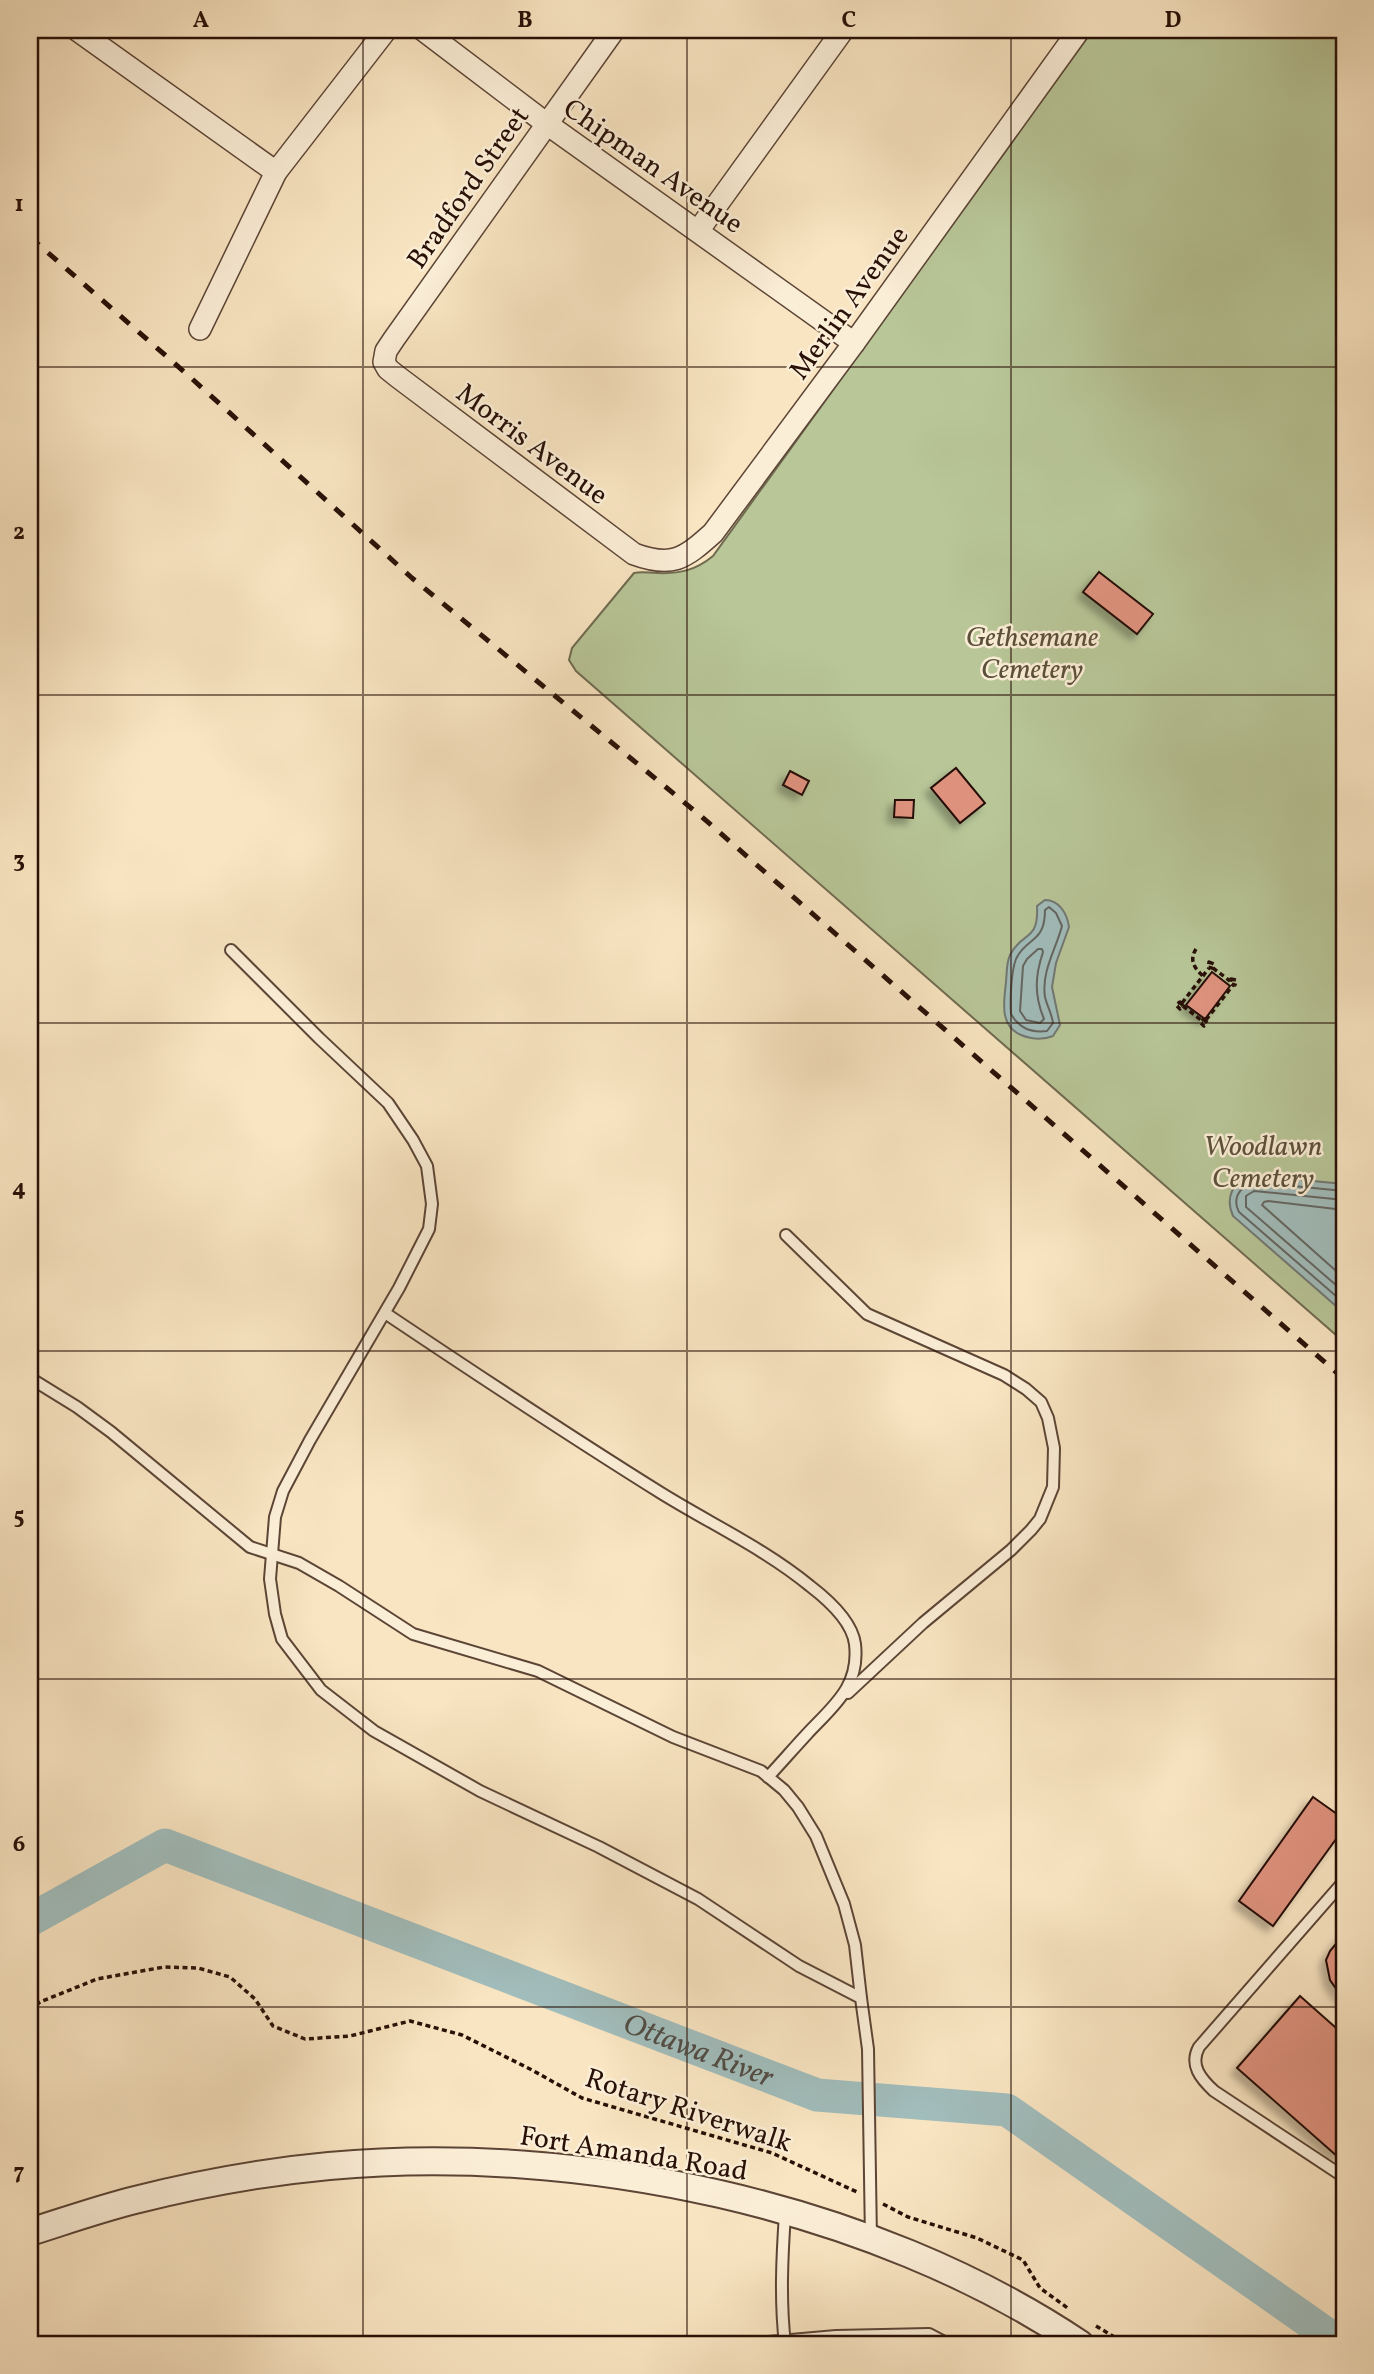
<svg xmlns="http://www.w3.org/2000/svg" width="1374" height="2374" font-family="Vollkorn,serif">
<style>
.green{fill:#b8c698;stroke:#706b50;stroke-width:2}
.water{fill:#a1bdbc;stroke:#717874;stroke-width:2}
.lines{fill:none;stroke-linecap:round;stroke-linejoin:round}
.shore{stroke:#646662;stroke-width:2}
.river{stroke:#a1bdbc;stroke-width:33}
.building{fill:#de927e;stroke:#281007;stroke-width:2;filter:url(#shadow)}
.service-casing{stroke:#5c4536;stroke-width:14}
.minor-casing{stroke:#5c4536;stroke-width:24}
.tertiary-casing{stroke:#5c4536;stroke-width:30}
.path{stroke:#281007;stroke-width:3.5;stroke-dasharray:5 3.5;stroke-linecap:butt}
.service{stroke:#fbeed7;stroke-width:10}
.minor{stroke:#fbeed7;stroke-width:21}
.tertiary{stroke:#fbeed7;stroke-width:26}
.rail{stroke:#281007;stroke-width:5;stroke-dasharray:12 12;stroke-linecap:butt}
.grid{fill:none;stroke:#281007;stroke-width:2;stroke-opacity:0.55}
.labels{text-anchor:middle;stroke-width:5;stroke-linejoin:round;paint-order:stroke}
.street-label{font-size:28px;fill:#281007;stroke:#fbeed7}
.park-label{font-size:28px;font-style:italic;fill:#5a503a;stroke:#fbeed7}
.water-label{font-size:30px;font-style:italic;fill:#524d46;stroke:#fbeed7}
.neatline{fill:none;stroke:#281007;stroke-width:2.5}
.grid-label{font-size:23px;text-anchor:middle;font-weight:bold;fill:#281007}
</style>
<defs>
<filter id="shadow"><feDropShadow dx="-6" dy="6" stdDeviation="3.5" flood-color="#0004"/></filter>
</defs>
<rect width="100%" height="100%" fill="#f9e5c2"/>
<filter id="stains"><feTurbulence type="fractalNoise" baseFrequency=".00286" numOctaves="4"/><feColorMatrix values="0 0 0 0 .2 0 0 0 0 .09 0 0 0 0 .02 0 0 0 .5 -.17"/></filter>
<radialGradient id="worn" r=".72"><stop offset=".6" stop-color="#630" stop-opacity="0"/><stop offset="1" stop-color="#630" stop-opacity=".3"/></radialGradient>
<path class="green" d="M1093 30H1344V1342L576 671 569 660 572 648 634 573C643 571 649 573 658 573 680 574 696 570 713 556Z"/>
<g class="water">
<path d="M1045 900C1059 900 1067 913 1069 927L1056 963 1052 987 1060 1025 1053 1036C1043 1040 1031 1039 1021 1035 999 1026 1004 1001 1006 982 1007 973 1006 964 1010 955 1022 931 1039 942 1037 906Z"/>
<path d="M1250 1175 1344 1184V1313L1233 1216C1225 1198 1232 1183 1250 1175Z"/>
</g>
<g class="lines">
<g class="shore">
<path d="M1049 907 1056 913 1062 926C1056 949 1041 972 1045 997 1047 1006 1052 1014 1053 1023L1047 1031C1030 1033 1019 1028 1011 1014 1010 1000 1011 972 1016 959 1026 937 1045 944 1045 910Z"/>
<path d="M1038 949H1042L1043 952C1035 976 1034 995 1044 1019L1040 1023 1026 1020 1020 1011 1023 966 1027 959Z"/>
<path d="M1344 1191 1252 1182C1239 1188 1232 1199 1239 1212L1344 1303"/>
<polyline points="1344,1200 1254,1191 1246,1196 1246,1207 1344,1292"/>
<polyline points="1344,1210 1268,1201 1264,1202 1262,1205 1344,1278"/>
</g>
<path class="river" id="s1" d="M30 1920 165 1845 817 2095 1007 2110 1341 2344"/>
</g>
<g class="building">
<polygon points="1099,572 1153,614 1137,634 1083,592"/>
<polygon points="956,768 985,803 960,823 931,788"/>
<polygon points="790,771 809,781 802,795 783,785"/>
<polygon points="895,800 914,800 913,818 894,817"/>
<polygon points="1212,972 1230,986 1205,1019 1186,1005"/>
<polygon points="1313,1797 1344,1819 1344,1828 1273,1926 1239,1901"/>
<polygon points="1344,1934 1344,2000 1330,1980 1326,1960 1330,1951"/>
<polygon points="1300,1996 1344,2035 1344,2149 1338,2157 1237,2068"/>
</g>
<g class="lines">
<g class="service-casing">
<g id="service">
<polyline points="231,950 319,1038 388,1103 413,1140 427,1166 432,1204 429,1229 399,1288 310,1440 283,1491 275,1517 270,1579 275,1614 282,1639 321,1690 374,1731 480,1791 599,1847 698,1899 799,1966 861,1998 868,2049 871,2240"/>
<polyline points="786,1235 867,1314 1004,1375 1026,1389 1041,1402 1048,1418 1054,1448 1053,1487 1040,1519 1031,1530 1011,1550 923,1623 848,1693"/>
<path d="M385 1313C476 1374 568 1435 661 1493 711 1524 765 1549 810 1586 827 1599 852 1621 855 1644 860 1687 833 1706 807 1734 794 1748 781 1763 768 1777"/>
<polyline points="30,1378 77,1407 111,1432 250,1547 299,1563 339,1586 413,1634 538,1671 673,1737 761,1771 784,1790 798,1807 816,1836 844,1904 855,1945 861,1998"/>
<path d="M1344 1881 1199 2047C1189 2065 1201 2079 1214 2091L1344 2177"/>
<polyline points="745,2344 836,2336 929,2334 948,2344"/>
<path d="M785 2344C780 2300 782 2258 785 2214"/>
</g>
</g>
<g class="minor-casing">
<g id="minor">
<polyline points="77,30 276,172"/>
<polyline points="423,30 547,124 854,343"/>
<path d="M614 30 394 339 386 351 384 362 388 369 398 377 634 554C672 568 684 559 713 533L854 343 1079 30"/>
<polyline points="698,231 843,30"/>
<polyline points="200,329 276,172 386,30"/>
</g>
</g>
<g class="tertiary-casing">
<path id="tertiary" d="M30 2232C65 2221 99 2209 135 2200 198 2184 264 2172 329 2166 578 2143 871 2204 1080 2344"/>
</g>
<g class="path">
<path d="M1196 949C1189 960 1194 968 1203 976"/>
<polygon points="1209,962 1214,964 1212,968 1208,967"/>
<polyline points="1213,968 1230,981"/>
<polygon points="1231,979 1236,980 1235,985 1230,983"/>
<polygon points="1180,1002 1183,1006 1180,1009 1176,1005"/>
<polyline points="1182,1003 1209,968"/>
<polyline points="1183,1006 1201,1020"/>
<polygon points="1204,1019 1207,1023 1204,1026 1200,1022"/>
<polyline points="1206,1020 1233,985"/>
<polyline points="30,2011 40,2002 97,1979 164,1967 198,1968 230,1977 255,1999 273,2026 305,2039 350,2036 410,2021 462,2035 532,2070 582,2098 772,2153 857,2192"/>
<polyline points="883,2204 908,2217 977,2238 1023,2260 1040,2288 1069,2309"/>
<polyline points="1096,2326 1126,2344"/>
</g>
<use href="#service" class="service"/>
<use href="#minor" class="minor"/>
<use href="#tertiary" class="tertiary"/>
<polyline class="rail" points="30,237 189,376 412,578 702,817 1344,1379"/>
</g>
<path class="grid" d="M363 30V2344M687 30V2344M1011 30V2344M30 367H1344M30 695H1344M30 1023H1344M30 1351H1344M30 1679H1344M30 2007H1344"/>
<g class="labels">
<g class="street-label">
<text transform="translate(654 165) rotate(35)" y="10">Chipman Avenue</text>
<text transform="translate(467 187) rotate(-55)" y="10">Bradford Street</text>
<text transform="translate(848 302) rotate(-54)" y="10">Merlin Avenue</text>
<text transform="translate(533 443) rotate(37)" y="10">Morris Avenue</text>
<text transform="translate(689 2109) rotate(18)" y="10">Rotary Riverwalk</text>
<text transform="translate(634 2152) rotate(9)" y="10">Fort Amanda Road</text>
</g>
<g class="park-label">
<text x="1032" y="646">Gethsemane<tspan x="1032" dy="32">Cemetery</tspan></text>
<text x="1263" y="1155">Woodlawn<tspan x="1263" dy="32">Cemetery</tspan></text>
</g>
<g class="water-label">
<text dy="10" stroke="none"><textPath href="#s1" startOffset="726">Ottawa River</textPath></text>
</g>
</g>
<rect width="1374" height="2374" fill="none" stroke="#f9e5c2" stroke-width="77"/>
<rect x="38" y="38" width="1298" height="2298" class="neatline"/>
<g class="grid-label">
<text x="201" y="27">A</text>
<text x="525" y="27">B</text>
<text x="849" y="27">C</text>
<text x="1173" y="27">D</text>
<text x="19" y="211">1</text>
<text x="19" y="539">2</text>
<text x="19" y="867">3</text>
<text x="19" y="1195">4</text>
<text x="19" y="1523">5</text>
<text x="19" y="1851">6</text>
<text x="19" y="2179">7</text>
</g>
<rect width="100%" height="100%" filter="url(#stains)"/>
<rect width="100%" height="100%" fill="url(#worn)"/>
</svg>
